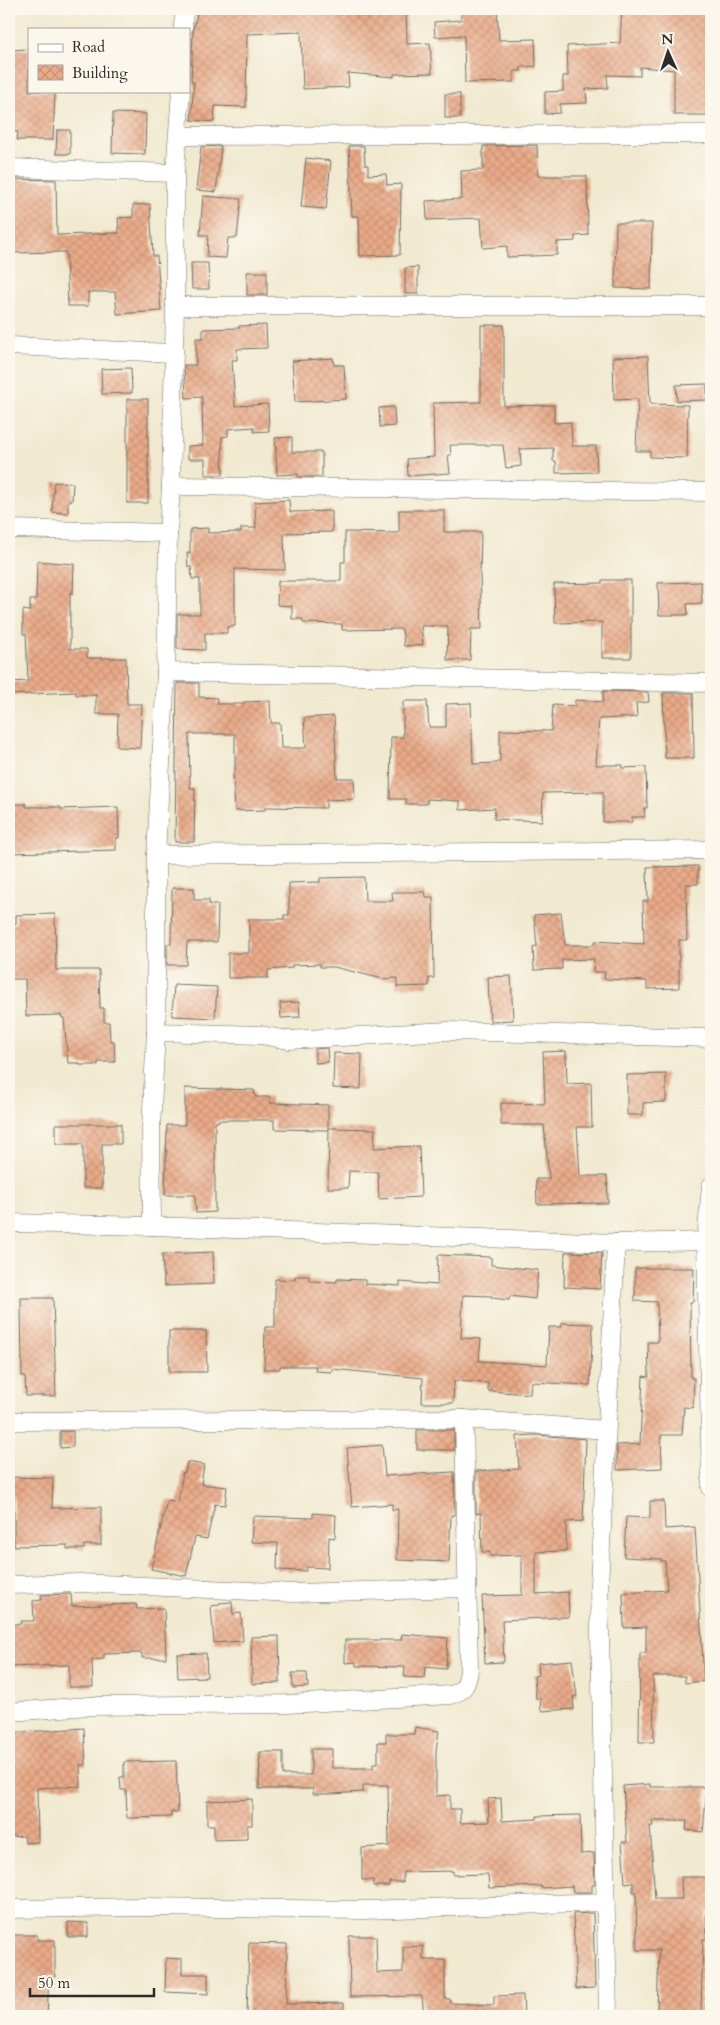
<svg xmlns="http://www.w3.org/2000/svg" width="720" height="2025" font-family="Cardo,serif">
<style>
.building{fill:url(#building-cross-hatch)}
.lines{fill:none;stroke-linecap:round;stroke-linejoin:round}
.minor-casing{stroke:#706e65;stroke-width:19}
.minor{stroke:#fff;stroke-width:18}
</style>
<defs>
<pattern id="building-cross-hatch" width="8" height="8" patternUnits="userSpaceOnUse" patternTransform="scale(1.25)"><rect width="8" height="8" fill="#e9aa89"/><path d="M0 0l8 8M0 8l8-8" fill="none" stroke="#c89276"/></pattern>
</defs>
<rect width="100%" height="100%" fill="#fbf7ec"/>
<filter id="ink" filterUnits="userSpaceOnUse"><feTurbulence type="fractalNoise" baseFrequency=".02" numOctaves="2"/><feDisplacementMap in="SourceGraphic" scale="10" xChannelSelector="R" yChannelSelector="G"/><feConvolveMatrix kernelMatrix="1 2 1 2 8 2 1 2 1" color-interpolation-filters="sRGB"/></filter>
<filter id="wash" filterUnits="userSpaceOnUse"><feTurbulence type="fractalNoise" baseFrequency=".0096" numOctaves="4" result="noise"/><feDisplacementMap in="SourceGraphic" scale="20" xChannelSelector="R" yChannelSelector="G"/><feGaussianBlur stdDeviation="1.12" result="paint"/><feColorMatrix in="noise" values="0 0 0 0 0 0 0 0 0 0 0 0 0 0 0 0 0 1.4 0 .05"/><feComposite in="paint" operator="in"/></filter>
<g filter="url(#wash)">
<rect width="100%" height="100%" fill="#f1e9d0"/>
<g id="blocks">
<g class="building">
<polygon points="198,9 406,9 407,44 430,43 432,73 394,74 394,77 348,73 349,87 303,89 301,32 247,34 246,107 215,106 214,122 191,120 194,82 191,82 193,31"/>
<polygon points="461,9 497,9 499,40 535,39 536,66 521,67 521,71 514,71 514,82 465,83 464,35 435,37 434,22 461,20"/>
<polygon points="622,9 679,12 679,9 711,9 709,54 711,54 711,105 706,105 707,115 674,115 674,70 640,67 640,76 607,75 608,88 586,89 587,103 560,104 560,113 545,114 545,92 563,91 563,76 568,76 567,46 620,43"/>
<polygon points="29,49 29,91 55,91 53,140 17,140 18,132 9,131 12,87 10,50"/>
<rect x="445" y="94" width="15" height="24"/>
<polygon points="113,113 146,114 145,154 112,153"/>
<polygon points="57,130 70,130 70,154 56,154"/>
<polygon points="537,145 538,176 587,176 588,235 575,236 575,241 557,242 557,255 507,257 507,246 483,248 481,218 427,220 426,201 462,199 461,171 483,170 483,146"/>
<polygon points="221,146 216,192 196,190 201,147"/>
<polygon points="349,146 364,146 365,165 368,165 368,175 386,174 387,185 401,184 400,255 360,256 359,216 352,216"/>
<polygon points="306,158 331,161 326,209 301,207"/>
<polygon points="9,179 56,180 57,235 119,233 118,218 133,217 133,205 150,204 153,256 157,256 161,311 117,314 115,292 88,292 88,306 68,306 66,252 9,253"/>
<polygon points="203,196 241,199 237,238 228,238 226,258 207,257 208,235 200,235"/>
<polygon points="616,223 652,223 651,289 615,288"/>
<polygon points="191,263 208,263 209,289 192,289"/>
<polygon points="418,267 418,294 405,294 405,268"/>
<rect x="247" y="272" width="20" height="23"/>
<polygon points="266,325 267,348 237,349 237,360 232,360 235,406 268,404 269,431 254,432 254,427 228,429 228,436 222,437 223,475 205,475 205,459 188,459 188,446 203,445 202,397 186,398 184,365 196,365 196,338 203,338 203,329 240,328 239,326"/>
<polygon points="481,325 504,325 504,406 554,405 554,423 571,422 572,446 596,446 597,472 556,473 556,461 553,461 553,448 520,449 521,466 506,468 503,445 450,445 451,455 448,455 450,473 408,476 407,459 434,457 433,403 481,402"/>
<polygon points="648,356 650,404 688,405 687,458 650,457 650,451 636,451 638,399 614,400 613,357"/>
<polygon points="333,358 334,365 344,365 346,399 295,402 292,361"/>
<polygon points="131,368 132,393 102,394 101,369"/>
<polygon points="707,384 707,400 677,401 676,385"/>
<rect x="127" y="399" width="21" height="104"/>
<polygon points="394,407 395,426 380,427 379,408"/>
<polygon points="292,437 292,452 322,452 322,477 298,477 298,474 277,475 275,438"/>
<polygon points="54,482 73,483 72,501 68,501 68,513 52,512"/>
<polygon points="289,500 290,512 332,511 332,532 284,533 285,570 235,569 235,626 227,627 227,633 205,633 205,650 177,649 177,614 200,614 200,579 192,579 191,567 188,567 187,553 190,553 190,529 208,528 208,533 241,532 241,528 256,528 255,502"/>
<polygon points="399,510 444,510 444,532 481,532 480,575 482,629 471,629 470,660 447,660 448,626 421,626 423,645 404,646 402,629 342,630 342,624 303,623 303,619 292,619 292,606 277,605 278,581 341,581 341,562 345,562 345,532 399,533"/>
<polygon points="37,561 74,564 73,593 70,593 70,649 87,649 87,658 126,658 127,704 142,704 140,748 117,747 118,714 96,714 96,695 76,695 76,692 9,695 9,682 28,681 26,634 23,634 23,610 30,611 30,600 36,600"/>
<polygon points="602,580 631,580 631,658 602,658 602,622 555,623 554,584 602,583"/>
<polygon points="701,582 702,603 687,604 688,615 659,615 658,583"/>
<polygon points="177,683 199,683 199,697 217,698 217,704 244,704 244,702 270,701 271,723 280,723 281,748 306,748 304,718 334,716 337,778 354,778 355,799 326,800 326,808 265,807 265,810 235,811 233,772 235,772 235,734 189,734 190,788 195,788 194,842 175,842"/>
<polygon points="603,691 648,692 649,702 636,703 637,717 599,719 596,765 623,765 622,768 646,767 647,808 644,808 645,817 632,817 632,822 603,822 603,792 543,793 542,821 494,819 495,808 460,810 460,801 427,799 427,804 406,804 406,799 390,799 391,737 403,737 403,701 427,701 429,727 446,727 446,704 471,703 473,764 497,763 497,761 500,761 500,730 551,731 553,705 575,706 575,700 603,702"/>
<polygon points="663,693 693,693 694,758 665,758"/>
<polygon points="13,804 26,804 26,807 60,807 60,809 118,807 119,838 116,838 116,850 11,853 11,848 9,848 9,818 13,818"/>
<polygon points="698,866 698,884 686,884 687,940 679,940 679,988 647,989 647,981 604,979 605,972 593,972 594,959 562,960 562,969 534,970 533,947 537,946 534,915 561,913 565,945 594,945 595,941 644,944 643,901 648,901 647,867"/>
<polygon points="364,877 365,901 393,901 392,892 425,892 426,897 433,897 434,978 429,978 429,986 397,987 397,978 383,979 334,967 320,967 320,964 292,965 292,968 268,970 268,978 228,978 228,953 249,953 249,919 284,919 284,915 289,915 289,883 320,882 320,878"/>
<polygon points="172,888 194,888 194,900 209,900 209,905 218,905 217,942 187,942 186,965 167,965 167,944 171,944"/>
<polygon points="55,914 56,970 99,970 100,1008 104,1008 104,1022 109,1022 110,1041 114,1041 115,1062 98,1062 98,1065 79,1065 79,1063 68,1063 64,1018 62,1018 61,1015 26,1016 25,979 9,979 9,924 16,924 16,915"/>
<polygon points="511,976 513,1020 490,1021 488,977"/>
<polygon points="174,985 217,987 215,1018 172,1016"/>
<polygon points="299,1002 300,1017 281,1018 280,1003"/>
<polygon points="327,1048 328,1062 315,1063 315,1049"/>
<polygon points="566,1051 567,1084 591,1083 592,1127 577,1127 580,1176 607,1176 608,1203 537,1204 536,1179 549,1179 544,1125 501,1125 501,1103 545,1104 543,1052"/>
<polygon points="334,1053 362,1054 361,1089 333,1088"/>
<polygon points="666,1074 666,1102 643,1103 643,1115 627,1115 627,1075"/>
<polygon points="185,1088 254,1090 255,1097 270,1097 270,1103 328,1105 328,1130 274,1129 274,1120 218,1120 218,1122 215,1122 215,1212 196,1213 195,1195 165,1195 167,1125 185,1125"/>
<polygon points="56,1124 121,1124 121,1144 102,1144 102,1188 83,1188 83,1144 56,1144"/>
<polygon points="329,1128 375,1129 374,1148 419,1146 421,1197 379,1199 378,1172 349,1171 348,1188 328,1188"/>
<polygon points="213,1252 214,1284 164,1286 162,1254"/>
<polygon points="565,1252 602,1253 600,1289 564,1287"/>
<polygon points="438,1255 491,1257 491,1265 538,1270 535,1299 510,1296 509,1300 492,1298 492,1296 463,1295 461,1338 481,1339 479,1361 547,1365 549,1327 562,1327 562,1323 593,1324 590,1385 531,1382 530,1394 488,1391 488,1383 454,1381 453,1403 422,1403 423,1378 332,1369 332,1372 315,1371 316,1366 280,1366 280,1369 264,1369 265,1327 275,1327 275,1279 295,1280 295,1276 309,1276 309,1281 337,1282 337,1279 365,1280 365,1284 400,1286 400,1282 437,1285"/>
<polygon points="635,1268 694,1268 693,1302 690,1302 691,1378 694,1378 693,1408 684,1407 682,1435 661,1435 662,1468 617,1470 617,1445 640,1444 643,1376 649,1377 648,1342 658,1342 657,1302 635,1301"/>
<polygon points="21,1298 53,1298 56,1396 26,1396 25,1376 22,1376"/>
<polygon points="169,1331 206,1331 207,1372 169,1372"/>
<rect x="417" y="1430" width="37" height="20"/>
<polygon points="60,1431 73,1431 73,1447 60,1448"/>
<polygon points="536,1435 586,1439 583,1521 566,1522 566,1551 536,1552 536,1594 568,1592 569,1617 502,1620 504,1662 485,1663 482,1596 522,1595 522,1555 490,1556 490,1552 482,1552 481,1513 476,1514 476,1471 519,1469 517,1436"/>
<polygon points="382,1445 385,1476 454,1472 455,1515 451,1515 449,1562 397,1560 398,1509 392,1510 392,1504 352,1507 347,1448"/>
<polygon points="187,1462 204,1465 201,1484 227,1487 225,1505 215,1504 207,1539 195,1537 186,1576 151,1569 167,1500 178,1502 183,1472 185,1473"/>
<polygon points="9,1477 53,1478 52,1508 101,1507 101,1545 84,1545 84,1549 67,1549 67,1545 14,1546 14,1495 9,1495"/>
<polygon points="650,1501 664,1501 665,1529 695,1527 704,1681 685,1683 685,1676 653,1676 654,1742 639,1742 640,1653 646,1653 646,1627 624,1628 623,1593 667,1590 665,1561 661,1561 661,1559 624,1557 626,1517 650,1518"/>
<polygon points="313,1513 336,1515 335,1538 329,1537 328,1568 306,1567 306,1571 277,1570 278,1543 251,1542 253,1516 313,1518"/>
<polygon points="71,1594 72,1606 136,1604 137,1609 164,1608 166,1658 142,1658 142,1653 104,1654 104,1659 92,1660 93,1687 69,1687 69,1665 9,1667 9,1624 21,1624 21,1621 34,1621 33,1601 42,1600 41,1595"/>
<polygon points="232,1602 233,1614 241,1613 243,1641 214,1643 211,1606 219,1605 219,1603"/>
<polygon points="402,1634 448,1638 446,1669 425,1667 424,1678 404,1677 405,1667 356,1666 356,1662 345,1663 345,1640 401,1640"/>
<polygon points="279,1636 280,1683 252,1684 251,1637"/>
<polygon points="206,1653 207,1677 178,1678 177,1654"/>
<polygon points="572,1660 577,1696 573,1697 574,1709 541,1711 540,1698 536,1699 534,1676 539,1675 538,1663"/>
<polygon points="292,1673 307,1673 308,1687 293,1688"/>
<polygon points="415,1727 439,1731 436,1750 436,1796 450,1795 450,1809 460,1809 460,1823 489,1822 488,1799 501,1798 502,1821 537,1819 537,1816 580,1815 581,1854 594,1853 595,1885 592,1885 592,1892 573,1892 572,1886 541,1888 541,1886 489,1888 488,1874 453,1875 453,1871 403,1872 403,1882 389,1882 389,1886 373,1886 373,1880 362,1880 362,1848 389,1846 388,1785 363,1785 363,1792 332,1794 313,1794 313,1789 259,1789 260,1752 283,1752 283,1775 311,1775 311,1749 332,1749 332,1768 373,1768 373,1763 378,1763 378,1742 386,1742 386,1734 414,1734"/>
<polygon points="84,1728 86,1765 80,1765 81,1786 37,1788 38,1842 25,1843 24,1836 9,1837 9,1733"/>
<polygon points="176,1761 178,1812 171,1812 171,1817 127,1818 126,1790 121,1790 120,1777 124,1777 124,1762"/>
<polygon points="650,1784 650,1787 707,1787 703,1832 686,1830 687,1821 652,1821 653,1826 650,1826 655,1899 682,1899 681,1877 711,1877 711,1912 706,1912 707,1939 703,1939 701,2014 657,2013 659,1950 637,1950 636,1892 633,1892 633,1882 625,1883 622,1842 627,1842 623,1786"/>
<polygon points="252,1799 252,1825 247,1825 247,1839 214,1840 214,1825 207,1825 207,1801"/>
<polygon points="593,1913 595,1988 576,1989 573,1914"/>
<polygon points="68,1922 88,1923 88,1937 68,1937"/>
<polygon points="10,1935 37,1935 37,1940 55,1940 55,1977 49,1977 47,2016 9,2016"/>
<polygon points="349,1936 376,1936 377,1973 403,1972 403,1947 423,1946 423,1960 445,1960 445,1999 450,1999 451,2003 494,2005 494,1996 523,1995 524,2016 424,2016 422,1996 350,1997"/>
<polygon points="249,1943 287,1944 286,2004 344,2003 344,2016 247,2016"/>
<polygon points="166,1958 182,1959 182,1974 208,1974 208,1994 165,1992"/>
</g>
</g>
</g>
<g filter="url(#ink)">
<use href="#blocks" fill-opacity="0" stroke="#706e65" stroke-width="1"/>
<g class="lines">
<g class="minor-casing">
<g id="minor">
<polyline points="183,29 184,9"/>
<polyline points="179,136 711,134"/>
<polyline points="9,168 175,173"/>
<polyline points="175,306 711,306"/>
<polyline points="9,346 173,353"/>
<polyline points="171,486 711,492"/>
<polyline points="9,529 168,533"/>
<polyline points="166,672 711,683"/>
<polyline points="156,855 711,850"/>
<polyline points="156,1032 261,1035 288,1040 448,1031 711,1038"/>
<polyline points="711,1186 706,1241 711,1488"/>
<polyline points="9,1223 152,1226 616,1243 711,1241"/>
<polyline points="152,1226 151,1128 156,1032 156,855 166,672 168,533 171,486 175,306 175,173 181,91"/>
<polyline points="9,1421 464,1419 606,1430"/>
<polyline points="9,1585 80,1583 294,1593 467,1588"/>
<path d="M9 1712 89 1706 287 1704 451 1695C464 1691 467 1684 469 1671L464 1419"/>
<polyline points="9,1909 143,1907 364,1910 606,1902"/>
<polyline points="608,2016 599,1586 616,1243"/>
</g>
</g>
<use href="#minor" class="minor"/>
</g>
</g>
<rect width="720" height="2025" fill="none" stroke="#fbf7ec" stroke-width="30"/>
<rect x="28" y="28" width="162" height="65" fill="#fbf7ec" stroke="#a8a59f"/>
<rect x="38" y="44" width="25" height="8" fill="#ffffff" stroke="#a8a59f"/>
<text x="72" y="52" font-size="15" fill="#2b2b2b">Road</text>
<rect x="38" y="65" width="25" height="15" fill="url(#building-cross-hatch)" stroke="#a8a59f"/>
<text x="72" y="78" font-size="15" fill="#2b2b2b">Building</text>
<g transform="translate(668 52) rotate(357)" stroke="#fbf7ec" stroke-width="4" paint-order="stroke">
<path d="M0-4L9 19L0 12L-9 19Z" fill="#2b2b2b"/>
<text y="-8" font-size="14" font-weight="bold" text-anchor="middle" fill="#2b2b2b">N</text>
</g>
<path d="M30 1988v8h124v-8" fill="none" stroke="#2b2b2b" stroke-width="2.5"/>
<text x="38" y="1988" font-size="15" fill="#2b2b2b" stroke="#fbf7ec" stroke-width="4" paint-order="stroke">50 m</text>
</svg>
